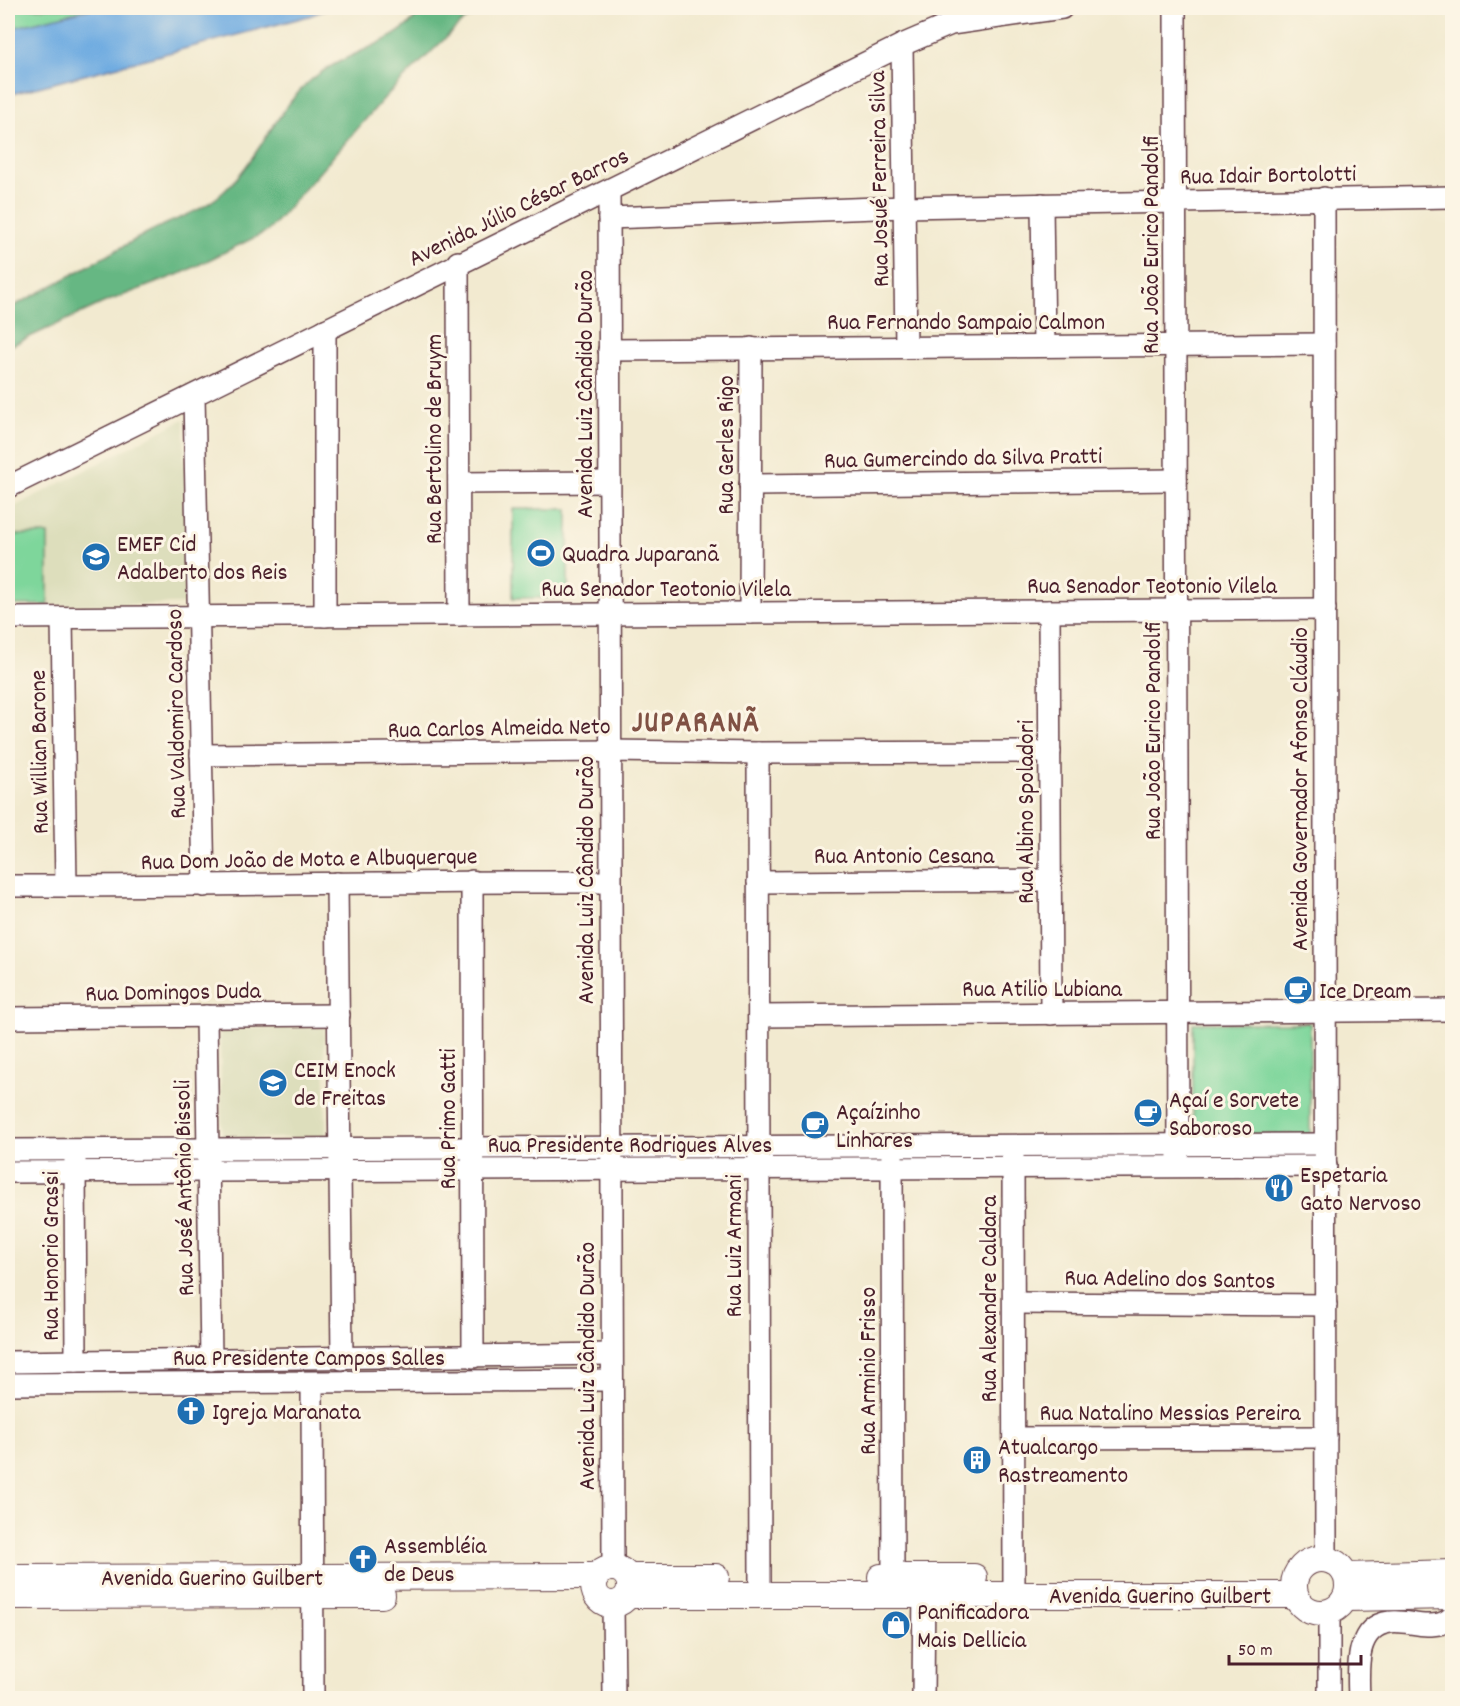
<svg xmlns="http://www.w3.org/2000/svg" width="1460" height="1706" font-family="Dekko,sans-serif">
<style>
.built{fill:#dddebc}
.green{fill:#7ed69b;stroke:#647a63;stroke-width:1.5}
.forest{fill:#66b783;stroke:#586b57;stroke-width:1.5}
.water{fill:#6face1;stroke:#5c6686;stroke-width:1.5}
.lines{fill:none;stroke-linecap:round;stroke-linejoin:round}
.minor-casing{stroke:#633d44;stroke-width:24}
.major-casing{stroke:#633d44;stroke-width:28}
.minor{stroke:#fff;stroke-width:21}
.major{stroke:#fff;stroke-width:26}
.labels{text-anchor:middle;stroke-width:6;stroke-linejoin:round;paint-order:stroke}
.street-label{font-size:24px;fill:#4a1f2b;stroke:#fcf5e5}
.poi-label{font-size:24px;fill:#4a1f2b;stroke:#fcf5e5;text-anchor:start}
.district-label{font-size:30px;font-weight:bold;letter-spacing:1.5px;fill:#805144;stroke:#fcf5e5}
</style>
<rect width="100%" height="100%" fill="#fcf5e5"/>
<filter id="ink" filterUnits="userSpaceOnUse"><feTurbulence type="fractalNoise" baseFrequency=".0167" numOctaves="2"/><feDisplacementMap in="SourceGraphic" scale="12" xChannelSelector="R" yChannelSelector="G"/><feConvolveMatrix kernelMatrix="1 2 1 2 8 2 1 2 1" color-interpolation-filters="sRGB"/></filter>
<filter id="wash" filterUnits="userSpaceOnUse"><feTurbulence type="fractalNoise" baseFrequency=".008" numOctaves="4" result="noise"/><feDisplacementMap in="SourceGraphic" scale="24" xChannelSelector="R" yChannelSelector="G"/><feGaussianBlur stdDeviation="1.35" result="paint"/><feColorMatrix in="noise" values="0 0 0 0 0 0 0 0 0 0 0 0 0 0 0 0 0 1.4 0 .05"/><feComposite in="paint" operator="in"/></filter>
<g filter="url(#wash)">
<rect width="100%" height="100%" fill="#f2ead0"/>
<g class="built">
<polygon points="184,419 185,604 8,605 8,510"/>
<polygon points="324,1027 326,1137 222,1139 220,1029"/>
</g>
<g class="green">
<polygon points="8,8 94,8 8,29"/>
<rect x="513" y="509" width="55" height="89"/>
<polygon points="48,534 48,605 8,605 8,535"/>
<polygon points="1193,1023 1310,1023 1310,1134 1193,1135"/>
</g>
<path class="forest" d="M423 8H489L463 21 386 96 268 231 182 273 103 303 8 347V309C55 285 101 259 147 233 171 220 199 213 220 195 260 161 278 102 320 73 352 50 402 42 423 8Z"/>
<polygon class="water" points="94,8 331,8 309,16 8,95 8,29"/>
</g>
<g filter="url(#ink)">
<g class="lines">
<g class="minor-casing">
<g id="minor">
<polyline points="1175,8 1178,1159"/>
<polyline points="902,45 906,347"/>
<polyline points="609,191 613,1568"/>
<polyline points="1324,198 1326,1559"/>
<polyline points="1042,204 1044,346"/>
<polyline points="609,218 904,207 1452,197"/>
<polyline points="458,262 459,615"/>
<polyline points="325,330 325,616"/>
<polyline points="609,350 1324,344"/>
<polyline points="194,396 204,886"/>
<polyline points="459,483 609,482"/>
<polyline points="750,485 1176,480"/>
<polyline points="8,487 902,45 951,24 1062,8"/>
<polyline points="1049,611 1051,1014"/>
<polyline points="750,613 751,348"/>
<polyline points="8,618 1325,609"/>
<polyline points="62,618 66,886"/>
<polyline points="758,753 760,1595"/>
<polyline points="201,755 610,751 758,753 1050,752"/>
<polyline points="472,881 473,1357"/>
<polyline points="758,882 1051,880"/>
<polyline points="337,883 342,1359"/>
<path d="M8 886C208 886 409 881 610 882"/>
<polyline points="206,1016 211,1360"/>
<polyline points="759,1016 1452,1010"/>
<polyline points="8,1018 339,1015"/>
<polyline points="8,1150 1325,1144"/>
<polyline points="1013,1155 1014,1595"/>
<polyline points="892,1156 893,1593"/>
<polyline points="75,1158 76,1361"/>
<polyline points="8,1172 1326,1166"/>
<polyline points="1014,1303 1326,1305"/>
<polyline points="8,1362 611,1354"/>
<polyline points="312,1383 313,1698"/>
<polyline points="8,1384 611,1380"/>
<polyline points="1015,1438 1326,1437"/>
<polyline points="613,1604 614,1698"/>
<polyline points="1329,1613 1329,1698"/>
<polyline points="923,1698 924,1579"/>
<path d="M1359 1698C1358 1671 1354 1626 1390 1622 1401 1620 1415 1625 1427 1625 1437 1625 1445 1624 1452 1617"/>
</g>
</g>
<g class="major-casing">
<g id="major">
<circle cx="1321" cy="1586" r="27"/>
<circle cx="612" cy="1586" r="18"/>
<polyline points="1347,1576 1452,1573"/>
<polyline points="628,1577 716,1577"/>
<polyline points="881,1577 974,1577"/>
<polyline points="8,1578 597,1576"/>
<polyline points="628,1595 1295,1595"/>
<polyline points="8,1596 382,1595"/>
<polyline points="1346,1598 1452,1596"/>
</g>
</g>
<use href="#minor" class="minor"/>
<use href="#major" class="major"/>
</g>
</g>
<defs>
<g id="stadium-disc" transform="scale(1.5)"><circle r="9.5" fill="#1f6fb2" stroke="#fcf5e5"/><path d="M0-5a6.5 5 0 1 0 0 10a6.5 5 0 1 0 0-10ZM-3.5-1.8h7v3.6h-7Z" fill="#fff"/></g>
<g id="school-disc" transform="scale(1.5)"><circle r="9.5" fill="#1f6fb2" stroke="#fcf5e5"/><path d="M0-5L7-2L0 1L-7-2ZM-4 1L0 2.5L4 1V4Q0 6-4 4Z" fill="#fff"/></g>
<g id="cafe-disc" transform="scale(1.5)"><circle r="9.5" fill="#1f6fb2" stroke="#fcf5e5"/><path d="M-5.5-4.5H6V0H3Q3 3.5 0 3.5H-2.5Q-5.5 3.5-5.5 0ZM3-3.2v2h1.7v-2ZM-6 4.5H4V6H-6Z" fill="#fff"/></g>
<g id="restaurant-disc" transform="scale(1.5)"><circle r="9.5" fill="#1f6fb2" stroke="#fcf5e5"/><path d="M-5-6h1v4h1v-4h1v4h1v-4h1v5L-1.5 .5V6h-2V.5L-5-1ZM5-6V6H3V1.5H1.5Q1.5-4 5-6Z" fill="#fff"/></g>
<g id="church-disc" transform="scale(1.5)"><circle r="9.5" fill="#1f6fb2" stroke="#fcf5e5"/><path d="M-1.2-6h2.4v3.5h3.3v2.4h-3.3V6h-2.4V-.1h-3.3v-2.4h3.3Z" fill="#fff"/></g>
<g id="building-disc" transform="scale(1.5)"><circle r="9.5" fill="#1f6fb2" stroke="#fcf5e5"/><path d="M-4-6H4V6H1V3H-1V6H-4ZM-2.5-4.3h1.7v1.8h-1.7ZM.8-4.3h1.7v1.8H.8ZM-2.5-1h1.7V.8h-1.7ZM.8-1h1.7V.8H.8Z" fill="#fff"/></g>
<g id="shop-disc" transform="scale(1.5)"><circle r="9.5" fill="#1f6fb2" stroke="#fcf5e5"/><path d="M-5-2.5h2.3a2.7 3.5 0 0 1 5.4 0H5L5.5 6h-11ZM-1.5-2.5h3a1.5 2.3 0 0 0-3 0Z" fill="#fff"/></g>
</defs>
<g fill-rule="evenodd">
<use href="#stadium-disc" x="541" y="553"/>
<use href="#school-disc" x="96" y="557"/>
<use href="#cafe-disc" x="1298" y="990"/>
<use href="#school-disc" x="273" y="1083"/>
<use href="#cafe-disc" x="1148" y="1113"/>
<use href="#cafe-disc" x="815" y="1125"/>
<use href="#restaurant-disc" x="1279" y="1188"/>
<use href="#church-disc" x="191" y="1411"/>
<use href="#building-disc" x="977" y="1460"/>
<use href="#church-disc" x="363" y="1559"/>
<use href="#shop-disc" x="896" y="1625"/>
</g>
<g class="labels">
<g class="street-label">
<text transform="translate(1268 174) rotate(-1)" y="8">Rua Idair Bortolotti</text>
<text transform="translate(878 179) rotate(-91)" y="8">Rua Josué Ferreira Silva</text>
<text transform="translate(518 206) rotate(-26)" y="8">Avenida Júlio César Barros</text>
<text transform="translate(1150 245) rotate(-90)" y="8">Rua João Eurico Pandolfi</text>
<text x="966" y="329">Rua Fernando Sampaio Calmon</text>
<text transform="translate(584 394) rotate(-90)" y="8">Avenida Luiz Cândido Durão</text>
<text transform="translate(433 439) rotate(-90)" y="8">Rua Bertolino de Bruym</text>
<text transform="translate(725 445) rotate(-90)" y="8">Rua Gerles Rigo</text>
<text transform="translate(963 457) rotate(-1)" y="8">Rua Gumercindo da Silva Pratti</text>
<text x="1152" y="593">Rua Senador Teotonio Vilela</text>
<text x="666" y="596">Rua Senador Teotonio Vilela</text>
<text transform="translate(175 714) rotate(-91)" y="8">Rua Valdomiro Cardoso</text>
<text transform="translate(499 727) rotate(-1)" y="8">Rua Carlos Almeida Neto</text>
<text transform="translate(1152 731) rotate(-90)" y="8">Rua João Eurico Pandolfi</text>
<text transform="translate(38 752) rotate(-91)" y="8">Rua Willian Barone</text>
<text transform="translate(1299 789) rotate(-90)" y="8">Avenida Governador Afonso Cláudio</text>
<text transform="translate(1025 812) rotate(-90)" y="8">Rua Albino Spoladori</text>
<text x="904" y="863">Rua Antonio Cesana</text>
<text transform="translate(309 858) rotate(-1)" y="8">Rua Dom João de Mota e Albuquerque</text>
<text transform="translate(585 880) rotate(-90)" y="8">Avenida Luiz Cândido Durão</text>
<text x="1042" y="996">Rua Atilio Lubiana</text>
<text transform="translate(173 991) rotate(-1)" y="8">Rua Domingos Duda</text>
<text transform="translate(447 1119) rotate(-90)" y="8">Rua Primo Gatti</text>
<text x="630" y="1152">Rua Presidente Rodrigues Alves</text>
<text transform="translate(183 1188) rotate(-91)" y="8">Rua José Antônio Bissoli</text>
<text transform="translate(733 1246) rotate(-90)" y="8">Rua Luiz Armani</text>
<text transform="translate(50 1256) rotate(-90)" y="8">Rua Honorio Grassi</text>
<text transform="translate(1170 1278) rotate(1)" y="8">Rua Adelino dos Santos</text>
<text transform="translate(988 1299) rotate(-90)" y="8">Rua Alexandre Caldara</text>
<text x="309" y="1365">Rua Presidente Campos Salles</text>
<text transform="translate(586 1366) rotate(-90)" y="8">Avenida Luiz Cândido Durão</text>
<text transform="translate(867 1371) rotate(-90)" y="8">Rua Arminio Frisso</text>
<text x="1170" y="1420">Rua Natalino Messias Pereira</text>
<text x="212" y="1585">Avenida Guerino Guilbert</text>
<text x="1160" y="1603">Avenida Guerino Guilbert</text>
</g>
<g class="poi-label">
<text x="117" y="551">EMEF Cid<tspan x="117" dy="28">Adalberto dos Reis</tspan></text>
<text x="562" y="561">Quadra Juparanã</text>
<text x="1319" y="998">Ice Dream</text>
<text x="294" y="1077">CEIM Enock<tspan x="294" dy="28">de Freitas</tspan></text>
<text x="1169" y="1107">Açaí e Sorvete<tspan x="1169" dy="28">Saboroso</tspan></text>
<text x="836" y="1119">Açaízinho<tspan x="836" dy="28">Linhares</tspan></text>
<text x="1300" y="1182">Espetaria<tspan x="1300" dy="28">Gato Nervoso</tspan></text>
<text x="212" y="1419">Igreja Maranata</text>
<text x="998" y="1454">Atualcargo<tspan x="998" dy="28">Rastreamento</tspan></text>
<text x="384" y="1553">Assembléia<tspan x="384" dy="28">de Deus</tspan></text>
<text x="917" y="1619">Panificadora<tspan x="917" dy="28">Mais Dellicia</tspan></text>
</g>
<g class="district-label">
<text x="696" y="731">JUPARANÃ</text>
</g>
</g>
<rect width="1460" height="1706" fill="none" stroke="#fcf5e5" stroke-width="30"/>
<path d="M1229 1655v9h132v-9" fill="none" stroke="#4a1f2b" stroke-width="3"/>
<text x="1238" y="1655" font-size="18" fill="#4a1f2b" stroke="#fcf5e5" stroke-width="4.5" paint-order="stroke">50 m</text>
</svg>
